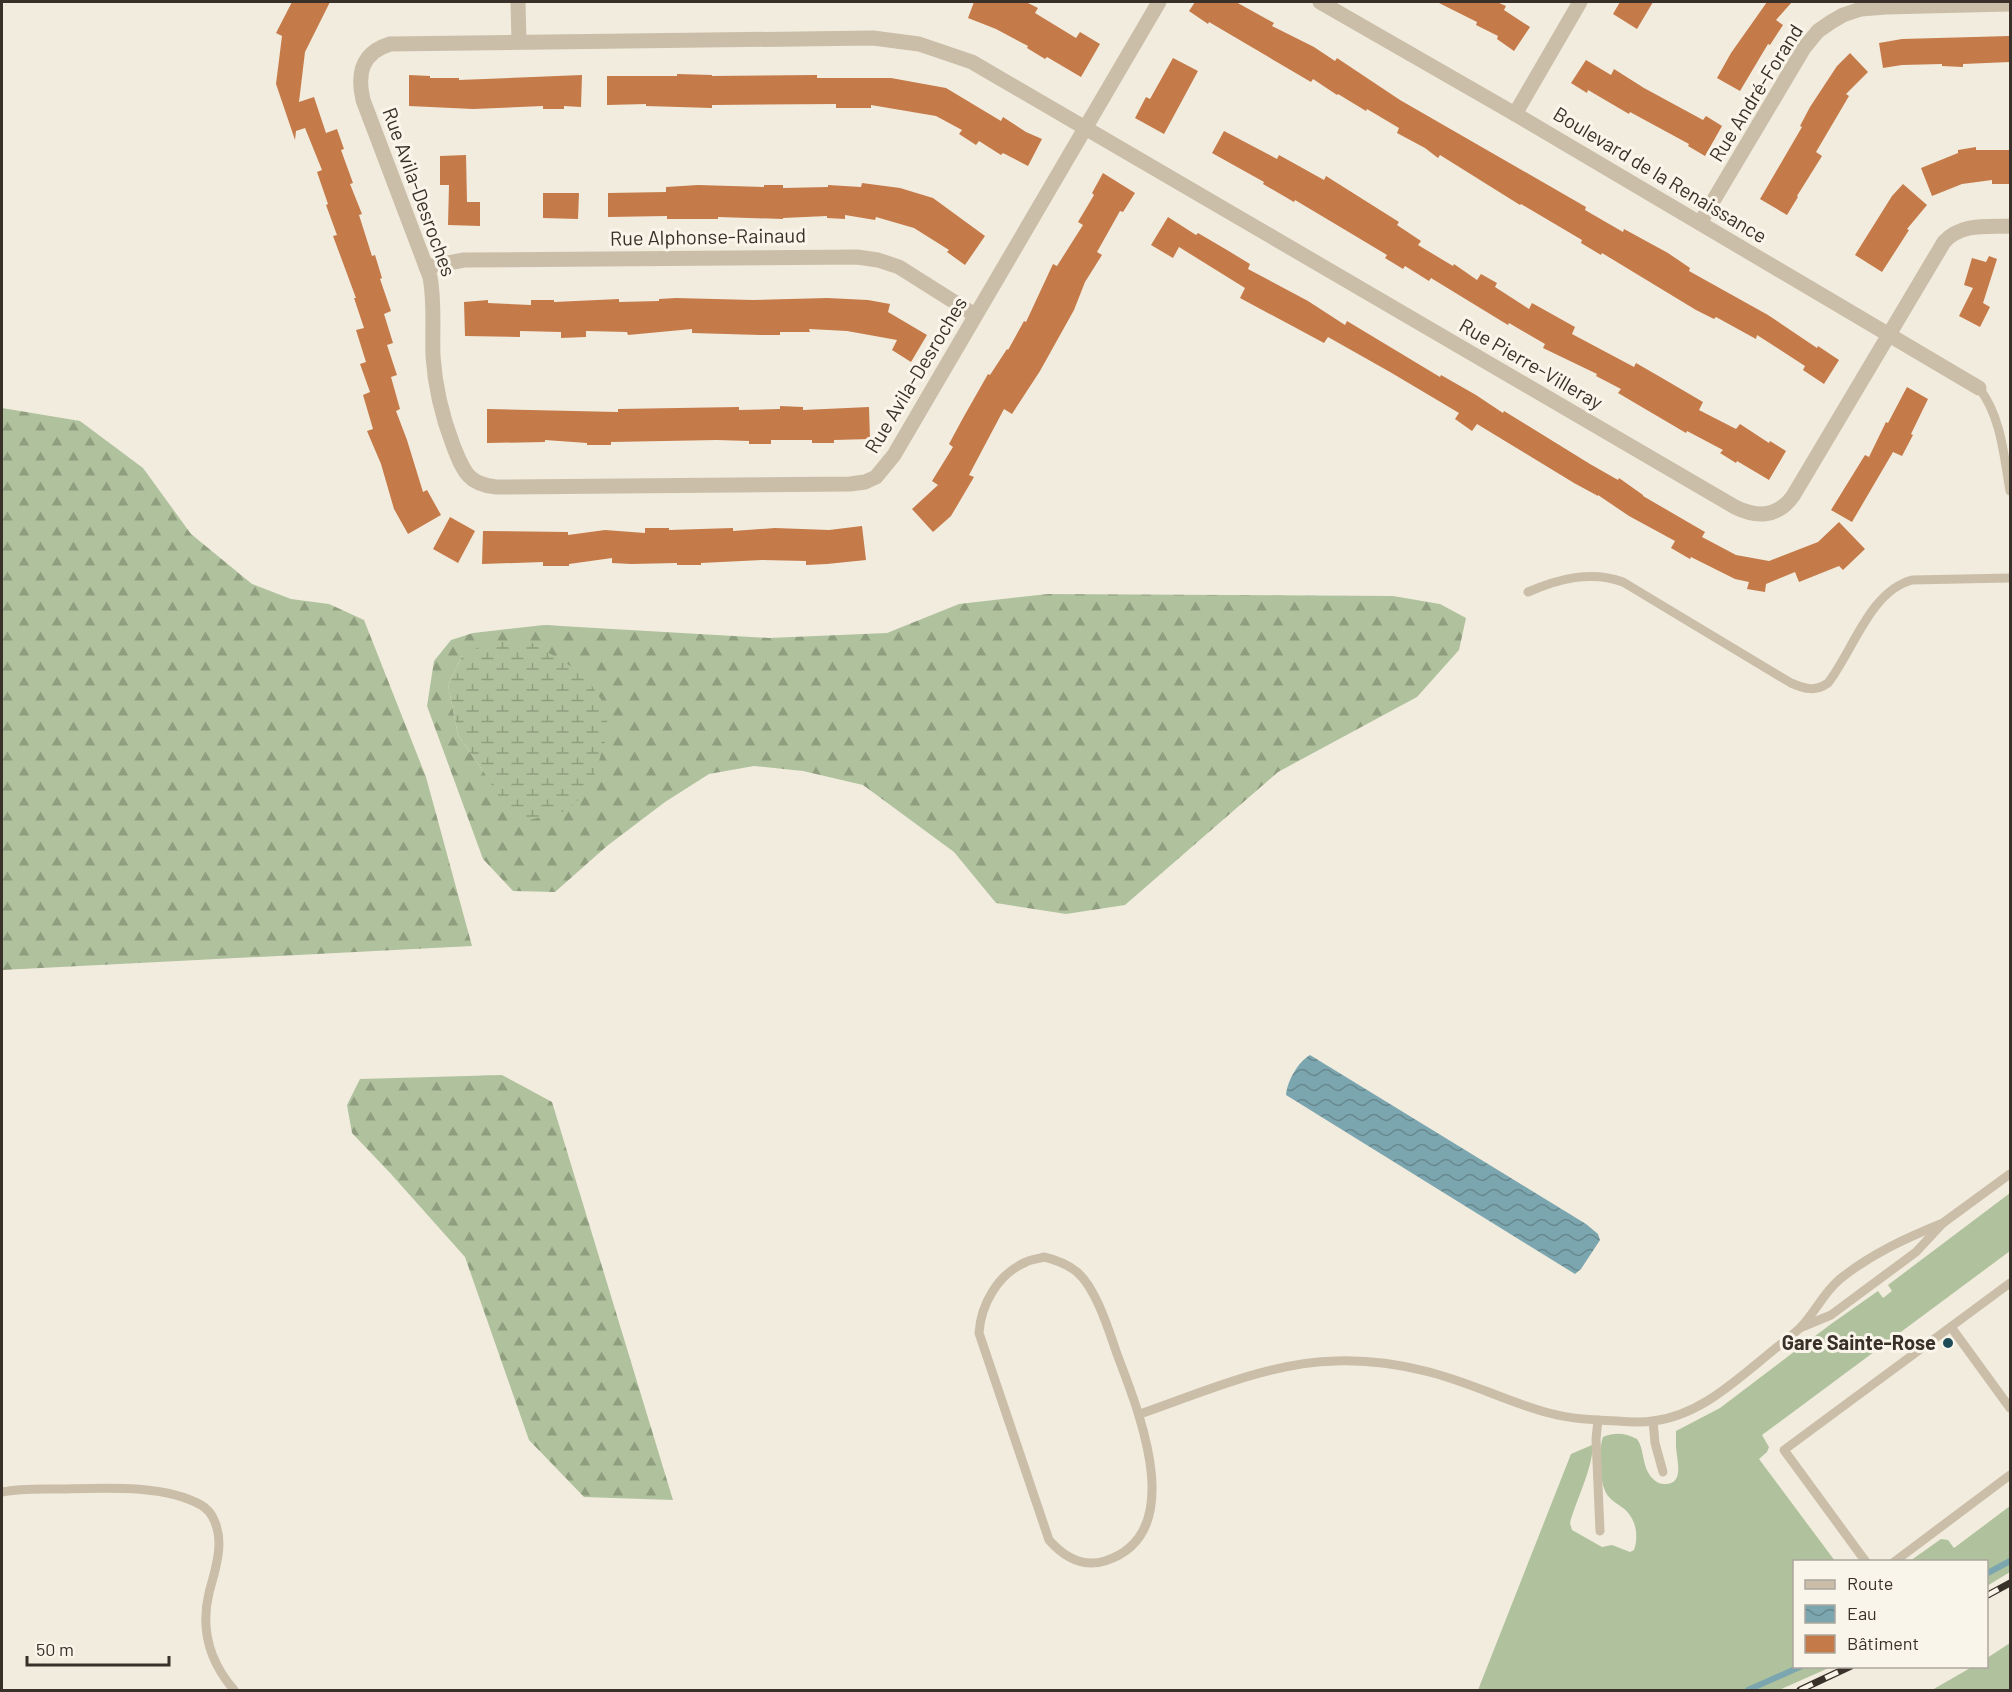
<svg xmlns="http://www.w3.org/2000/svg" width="2012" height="1692" font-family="Barlow,sans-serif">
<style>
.grass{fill:#b0c29d}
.forest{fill:url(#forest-firs);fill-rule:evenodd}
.wetland{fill:url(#wetland-marsh)}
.water{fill:url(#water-waves)}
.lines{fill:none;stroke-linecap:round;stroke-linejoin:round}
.stream{stroke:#7ca6af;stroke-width:6}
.building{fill:#c57a49}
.service{stroke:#cbbea9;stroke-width:9}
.minor{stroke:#cbbea9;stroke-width:15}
.rail-casing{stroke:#383029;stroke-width:7}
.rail{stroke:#faf5ea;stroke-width:4.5;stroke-dasharray:14;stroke-linecap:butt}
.poi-dot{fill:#1e4d59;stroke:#faf5ea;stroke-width:2}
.labels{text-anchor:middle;stroke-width:6;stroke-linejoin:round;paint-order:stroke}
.street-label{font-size:20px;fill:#383029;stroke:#faf5ea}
.poi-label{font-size:20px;font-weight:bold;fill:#383029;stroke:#faf5ea;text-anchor:end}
</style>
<defs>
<pattern id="forest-firs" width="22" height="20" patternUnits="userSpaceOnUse" patternTransform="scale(1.5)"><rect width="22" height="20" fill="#b0c29d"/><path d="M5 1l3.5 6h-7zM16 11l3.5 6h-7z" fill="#909e80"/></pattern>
<pattern id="wetland-marsh" width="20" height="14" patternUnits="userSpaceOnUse" patternTransform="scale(1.5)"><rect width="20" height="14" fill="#b0c29d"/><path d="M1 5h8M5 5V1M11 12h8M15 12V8" fill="none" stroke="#909e80"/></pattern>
<pattern id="water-waves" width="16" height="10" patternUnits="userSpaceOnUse" patternTransform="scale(1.5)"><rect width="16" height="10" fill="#7ca6af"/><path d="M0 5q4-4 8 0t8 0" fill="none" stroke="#67888e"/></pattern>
</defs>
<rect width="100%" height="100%" fill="#f2ecde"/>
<g class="grass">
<path d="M2010 1193V1251L1762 1435 1769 1447 1767 1452 1759 1459 1835 1561 1794 1562V1666L1831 1667 1779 1690H1478L1571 1454 1592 1445C1595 1463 1575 1503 1570 1523L1572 1530 1602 1547 1612 1545 1630 1552 1634 1550C1639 1535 1636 1518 1623 1508 1618 1504 1612 1501 1608 1496 1599 1484 1598 1452 1603 1437 1615 1432 1625 1433 1637 1439 1644 1448 1642 1463 1649 1474 1652 1479 1658 1484 1664 1484 1686 1485 1676 1458 1676 1446 1676 1441 1676 1436 1676 1431L1720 1408 1831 1324 1878 1291 1883 1298 1892 1291 1888 1285Z"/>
<polygon points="2010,1506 2010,1572 1987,1586 1986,1562 1910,1561 1941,1539 1948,1540 1954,1548"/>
<polygon points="2010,1643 2010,1690 1932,1690 1972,1667 1986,1666 1987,1658"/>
</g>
<g class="forest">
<polygon points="2,408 80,421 143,468 191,534 252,584 291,599 329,604 364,620 426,777 472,946 2,970"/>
<path d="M1048 594 1393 596 1440 604 1466 618 1459 650 1417 697 1278 772 1125 905 1066 914 996 903 954 852 863 785 803 771 754 766 709 774 665 802 607 846 555 892 513 891 483 859 427 706 434 661 451 640 473 633 544 625 769 638 887 633 959 604ZM462 656 483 771 458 735 448 685Z"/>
<polygon points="502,1075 552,1102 673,1500 584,1497 529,1440 465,1257 391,1174 352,1133 347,1105 360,1079"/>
</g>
<polygon class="wetland" points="490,641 529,641 584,674 602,701 609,729 590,789 566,811 525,821 513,819 483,771 458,735 448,685 462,656"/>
<path class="water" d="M1310 1055 1586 1224 1598 1234 1600 1240 1581 1269 1575 1274 1286 1095C1287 1081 1298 1062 1310 1055Z"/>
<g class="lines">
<g class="stream">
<polyline points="1986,1574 2010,1561"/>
<polyline points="1748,1690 1802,1666"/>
</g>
</g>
<g class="building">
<polygon points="292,2 330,2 305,52 299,102 314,97 326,133 337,129 344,149 341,150 353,183 350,184 362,214 359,215 372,256 375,255 382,278 380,279 391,311 384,314 393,343 387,345 397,375 391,377 400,409 396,411 407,440 423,492 427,490 441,515 408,534 394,509 381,464 367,431 373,429 363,395 370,392 360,364 366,362 356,330 364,328 354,298 356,298 333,236 337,235 326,205 328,204 317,172 322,170 305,128 296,131 295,140 276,84 282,36 276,33"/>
<polygon points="974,2 1026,2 1038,8 1035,13 1076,38 1080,32 1100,44 1081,77 1047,57 1045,59 1027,48 1028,46 996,29 968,18"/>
<polygon points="1195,2 1236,2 1274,23 1272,26 1314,47 1335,61 1337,58 1400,100 1586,207 1585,210 1623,232 1624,229 1668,253 1690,268 1689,271 1768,315 1817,348 1818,346 1839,360 1824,384 1803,370 1805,366 1757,335 1756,339 1716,317 1714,319 1696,310 1602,253 1601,255 1581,243 1582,240 1521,204 1520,205 1440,155 1438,158 1425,148 1397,133 1399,128 1367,109 1366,111 1338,94 1337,95 1313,79 1311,82 1209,22 1208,24 1189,11"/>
<polygon points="1437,2 1497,2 1506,6 1504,10 1530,27 1514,51 1497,39 1498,36 1476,25 1477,22"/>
<polygon points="1620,2 1653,2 1637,29 1613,14"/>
<polygon points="1767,2 1792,2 1776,20 1783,25 1770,45 1768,44 1740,91 1717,78 1731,53"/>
<polygon points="2010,36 2010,62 1963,64 1963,67 1942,66 1942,64 1902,65 1883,68 1879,43 1902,39"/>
<polygon points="1850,53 1868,72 1846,94 1849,96 1816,152 1822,156 1797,196 1798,197 1787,215 1760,199 1802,127 1800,126 1810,107 1837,66"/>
<polygon points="1173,58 1198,71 1164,134 1135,118 1146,97 1150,99"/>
<polygon points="1586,60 1611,75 1614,69 1644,88 1703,120 1706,116 1722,126 1705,156 1688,146 1689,144 1630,112 1629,114 1588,90 1587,93 1571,83"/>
<polygon points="677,74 712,75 712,76 817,75 817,78 891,78 946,88 1001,121 1003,117 1026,132 1042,139 1028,166 1003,153 1001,155 979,141 976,145 959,134 962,130 936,116 871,105 871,108 836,108 836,104 712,105 712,108 646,106 646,104 607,105 607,76 677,76"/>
<polygon points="409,75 430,76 430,78 459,78 459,80 582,75 581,107 564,106 564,109 543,109 543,106 473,109 409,106"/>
<polygon points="1224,131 1277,159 1279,155 1324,180 1326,176 1399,222 1397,225 1421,241 1418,245 1453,266 1454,264 1477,280 1481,274 1497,283 1495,287 1529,309 1532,303 1575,327 1572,334 1634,367 1636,363 1662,378 1703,402 1699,410 1736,429 1740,424 1769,443 1770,441 1786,451 1769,480 1737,461 1736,463 1720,453 1723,450 1687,431 1686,433 1618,393 1621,389 1596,376 1597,374 1543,348 1545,344 1509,323 1508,325 1431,278 1429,281 1405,266 1403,269 1385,258 1387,255 1352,234 1295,200 1294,202 1263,184 1264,182 1212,153"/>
<polygon points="1976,147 1976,150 2010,150 2010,184 1992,184 1992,180 1962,184 1932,196 1921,168 1958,153 1958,150"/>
<polygon points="466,155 467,202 480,202 480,226 448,225 449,185 440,185 440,156"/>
<polygon points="1103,173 1135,193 1123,212 1120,211 1097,252 1102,255 1085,282 1074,310 1040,371 1012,414 1004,409 969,475 974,477 951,516 933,532 912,509 938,485 932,481 953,447 949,444 963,418 988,374 990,375 1007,349 1008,350 1024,321 1026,322 1053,264 1057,266 1083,225 1078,222 1094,195 1092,193"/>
<polygon points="862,183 900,188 933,198 985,236 965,265 947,252 949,250 914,228 876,217 875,220 845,215 845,219 827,218 827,216 783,218 783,219 718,217 718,219 667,219 667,216 608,217 608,193 666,192 666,187 698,185 764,187 764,185 783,185 783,188 828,187 828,185 861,187"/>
<polygon points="1903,184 1927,205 1907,229 1909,230 1882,272 1855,255 1892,196"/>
<polygon points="543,193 579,193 578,219 543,218"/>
<polygon points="1168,217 1196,235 1198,233 1227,250 1250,264 1248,269 1308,301 1345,325 1347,321 1440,377 1441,375 1476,395 1503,413 1504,411 1590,464 1618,480 1619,478 1643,495 1643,496 1705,532 1702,537 1736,555 1769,561 1818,542 1839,522 1865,549 1843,570 1839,566 1799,582 1795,572 1766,584 1765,592 1747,589 1749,582 1735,579 1691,557 1690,559 1671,548 1675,541 1629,516 1598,495 1598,496 1574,483 1477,424 1472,431 1455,419 1459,413 1390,372 1328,337 1324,343 1240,298 1245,288 1179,247 1173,258 1151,245"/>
<polygon points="1989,256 1997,259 1983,303 1990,307 1980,327 1959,316 1973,288 1964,285 1972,258 1986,262"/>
<polygon points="676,298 753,300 827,298 868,300 890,304 888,312 927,335 911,362 892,350 897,340 847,331 809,329 810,332 780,332 780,335 760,335 692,333 692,329 628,335 627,332 586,331 586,337 561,338 561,332 520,331 520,337 465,336 464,302 488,300 488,303 531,305 531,300 554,300 554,302 619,299 619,302 659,301 659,299"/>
<polygon points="1907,387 1928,399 1911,434 1913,435 1902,456 1893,452 1852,522 1831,510 1865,455 1869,457 1886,422 1888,423"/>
<polygon points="780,406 803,407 803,410 869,407 870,439 834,440 834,443 812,443 812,440 771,440 771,444 749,444 749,441 717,440 611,442 611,445 587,445 587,443 545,440 545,442 487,443 487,409 618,412 618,409 739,407 739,410 780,409"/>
<polygon points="450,517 475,531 458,563 433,549"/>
<polygon points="862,526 866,560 827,564 806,565 806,561 762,560 701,563 701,565 677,565 677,563 631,564 612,563 612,558 569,564 569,566 543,566 543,562 482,564 483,531 568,532 568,535 605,530 645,533 645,528 669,528 669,530 733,528 733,531 775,528 829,530"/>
</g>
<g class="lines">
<g class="service">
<path d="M1979 388C2001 416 2004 456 2010 491"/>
<path d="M1528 592C1558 579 1591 570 1623 582L1791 683C1805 689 1815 692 1828 683 1853 651 1870 591 1912 580L2010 578"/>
<path d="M1044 1257C1057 1260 1067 1264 1077 1272 1096 1288 1109 1331 1117 1354 1138 1410 1190 1534 1105 1561 1082 1568 1064 1557 1049 1540L979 1333C981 1304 998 1274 1026 1262 1031 1259 1039 1259 1044 1257Z"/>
<polyline points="1802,1327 1831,1315 1916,1252 1943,1223 2010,1174"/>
<polyline points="1951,1327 2010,1408"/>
<path d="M1140 1414C1201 1393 1270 1362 1336 1361 1365 1360 1397 1364 1425 1371 1468 1381 1507 1402 1549 1413 1571 1419 1594 1420 1617 1421 1629 1422 1641 1423 1653 1421 1697 1416 1732 1384 1765 1357 1777 1347 1789 1338 1800 1328 1815 1313 1823 1293 1840 1279 1871 1254 1906 1238 1943 1223"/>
<polyline points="1598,1420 1596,1439 1600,1531"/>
<polyline points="1653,1421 1655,1443 1663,1472"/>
<path d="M2 1492C21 1488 41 1489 61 1489 102 1488 164 1484 201 1505 214 1512 219 1530 219 1544 219 1561 213 1577 209 1593 200 1630 210 1662 234 1690"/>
<polyline points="1866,1562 1784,1450 2010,1283"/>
<polyline points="1894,1562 2010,1475"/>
</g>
<g class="minor">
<polyline points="518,2 519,42"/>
<path d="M1159 2 894 455 876 477 865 482 850 484 496 487C467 484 463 470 453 445 442 416 435 387 433 356 432 330 435 303 430 277L363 100C357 74 361 53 390 44L873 38 919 44 972 62 1111 143 1735 507C1757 518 1778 517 1793 496L1944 242C1961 223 1987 227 2010 226"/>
<polyline points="1320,2 1515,114 1979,388"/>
<polyline points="1515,114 1580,2"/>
<polyline points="1700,223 1804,48 1818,31 1831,22 1843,15 1861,9 1886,7 2010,4"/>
<polyline points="426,267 464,260 857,257 878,260 899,267 975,315"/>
</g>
<g class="rail-casing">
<g id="rail">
<polyline points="1986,1596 2010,1583"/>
<polyline points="1800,1690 1851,1666"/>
</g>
</g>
<use href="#rail" class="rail"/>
</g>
<circle class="poi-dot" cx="1948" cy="1343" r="6"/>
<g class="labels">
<g class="street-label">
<text transform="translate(1756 93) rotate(-58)" y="7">Rue André-Forand</text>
<text transform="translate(1660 175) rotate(31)" y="7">Boulevard de la Renaissance</text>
<text transform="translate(419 192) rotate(70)" y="7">Rue Avila-Desroches</text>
<text transform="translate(708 237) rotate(-1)" y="7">Rue Alphonse-Rainaud</text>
<text transform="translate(1531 364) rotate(30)" y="7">Rue Pierre-Villeray</text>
<text transform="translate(916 375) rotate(-59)" y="7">Rue Avila-Desroches</text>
</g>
<g class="poi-label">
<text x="1936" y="1350">Gare Sainte-Rose</text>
</g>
</g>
<rect width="2012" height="1692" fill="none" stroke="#383029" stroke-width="6"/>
<rect x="1793" y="1560" width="195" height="108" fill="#faf5ea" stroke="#aca69d" stroke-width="1.5"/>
<rect x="1805" y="1580" width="30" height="9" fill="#cbbea9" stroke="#aca69d" stroke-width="1.5"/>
<text x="1847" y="1590" font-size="18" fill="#383029">Route</text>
<rect x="1805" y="1605" width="30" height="18" fill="url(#water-waves)" stroke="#aca69d" stroke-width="1.5"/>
<text x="1847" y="1620" font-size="18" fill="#383029">Eau</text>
<rect x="1805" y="1635" width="30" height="18" fill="#c57a49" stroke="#aca69d" stroke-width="1.5"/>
<text x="1847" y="1650" font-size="18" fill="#383029">Bâtiment</text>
<path d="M27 1656v9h142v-9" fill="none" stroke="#383029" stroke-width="3"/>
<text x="36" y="1656" font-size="18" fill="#383029" stroke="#faf5ea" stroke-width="4.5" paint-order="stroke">50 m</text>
</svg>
